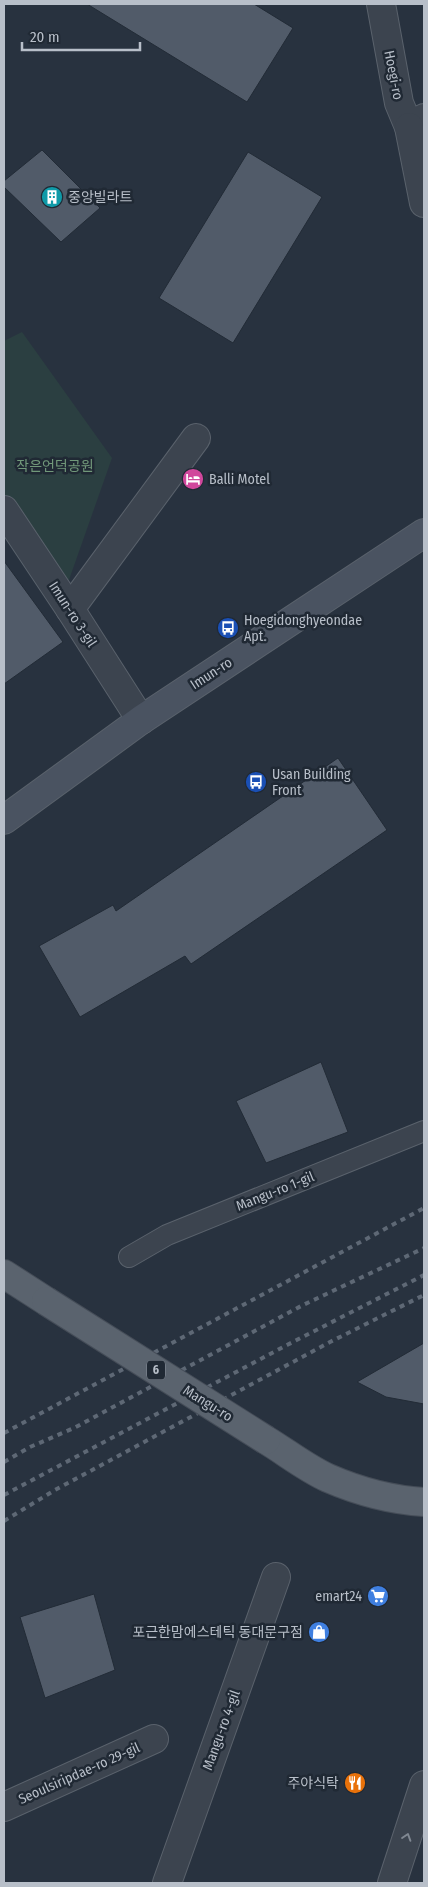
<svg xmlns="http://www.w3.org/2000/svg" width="428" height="1887" font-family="'Fira Sans Condensed','Noto Sans KR',sans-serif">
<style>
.green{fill:#2b3f41}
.building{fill:#515b69;stroke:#222b36}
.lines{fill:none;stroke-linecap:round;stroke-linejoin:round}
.service-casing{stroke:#5a626c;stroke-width:22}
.minor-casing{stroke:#5a626c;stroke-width:30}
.secondary-casing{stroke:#5a626c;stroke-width:30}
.primary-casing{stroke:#454d58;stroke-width:30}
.service{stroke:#3c444f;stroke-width:20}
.minor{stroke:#3c444f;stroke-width:28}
.secondary{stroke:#4a5361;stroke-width:28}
.primary{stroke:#5a636e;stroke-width:28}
.rail{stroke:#5e6875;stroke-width:4;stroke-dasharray:5 5;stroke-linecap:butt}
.primary-bridge-casing{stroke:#454d58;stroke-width:30;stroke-linecap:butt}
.primary-bridge{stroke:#5a636e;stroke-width:28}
.oneway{stroke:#808892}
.labels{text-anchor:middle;stroke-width:5;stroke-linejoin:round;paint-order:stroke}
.shield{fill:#202934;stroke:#8a929c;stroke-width:1}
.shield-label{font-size:12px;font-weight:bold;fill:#b8bfc9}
.street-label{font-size:14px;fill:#b8bfc9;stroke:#202934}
.poi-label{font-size:14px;fill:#b8bfc9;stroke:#202934;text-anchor:start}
.park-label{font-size:14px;fill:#71987a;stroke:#202934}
</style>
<rect width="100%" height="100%" fill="#28323f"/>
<polygon class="green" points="22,332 112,458 63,597 4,510 4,341"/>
<g class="building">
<polygon points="87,4 254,4 293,28 247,102"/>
<polygon points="42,150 100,208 61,242 4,187 4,181"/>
<polygon points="248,152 322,197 233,343 159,298"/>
<polygon points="4,561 63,642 4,684"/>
<polygon points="338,758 387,830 191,964 185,956 80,1017 39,946 113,905 116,911"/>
<polygon points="321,1062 348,1132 266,1163 236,1101"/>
<polygon points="424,1343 424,1404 386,1397 357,1382"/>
<polygon points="94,1594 115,1670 45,1698 20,1617"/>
</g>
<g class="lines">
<g class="service-casing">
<polyline id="service" points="129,1257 167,1235 424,1131"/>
</g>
<g class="minor-casing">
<g id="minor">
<polyline points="381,4 399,103 409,127 424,118"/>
<polyline points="409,127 424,203"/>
<polyline points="4,510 70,609 141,720"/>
<polyline points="70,609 196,438"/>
<polyline points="4,1807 154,1739"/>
<polyline points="167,1883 276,1577"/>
<polyline points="392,1883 424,1785"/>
</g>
</g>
<g class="secondary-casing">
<polyline id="secondary" points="4,820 141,720 424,533"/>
</g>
<g class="primary-casing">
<g id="primary">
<polyline points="4,1274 46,1301"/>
<path d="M266 1440C286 1452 306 1468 328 1478 358 1491 391 1500 424 1502"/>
</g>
</g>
<use href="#service" class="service"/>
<use href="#minor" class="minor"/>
<use href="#secondary" class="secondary"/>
<use href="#primary" class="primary"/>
<g class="rail">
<polyline points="4,1433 424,1208"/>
<polyline points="4,1462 30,1447 74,1428 303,1305 424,1248"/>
<polyline points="4,1495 287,1345 424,1275"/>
<polyline points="4,1521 55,1490 330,1342 424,1295"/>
</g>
<g class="primary-bridge-casing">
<polyline id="primary-bridge" points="46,1301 266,1440"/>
</g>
<use href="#primary-bridge" class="primary-bridge"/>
</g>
<defs><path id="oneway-chevron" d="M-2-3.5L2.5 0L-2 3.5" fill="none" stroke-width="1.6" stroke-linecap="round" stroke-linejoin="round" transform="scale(1.25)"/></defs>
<use class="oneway" href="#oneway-chevron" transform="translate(407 1837) rotate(-72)"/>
<defs>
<g id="building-disc" transform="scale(1.125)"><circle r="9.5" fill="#0f9aa8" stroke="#202934"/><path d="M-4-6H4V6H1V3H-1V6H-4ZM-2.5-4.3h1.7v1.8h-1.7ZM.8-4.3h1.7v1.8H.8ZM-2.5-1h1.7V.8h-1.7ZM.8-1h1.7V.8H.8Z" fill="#fff"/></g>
<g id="hotel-disc" transform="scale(1.125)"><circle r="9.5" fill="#d1479c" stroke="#202934"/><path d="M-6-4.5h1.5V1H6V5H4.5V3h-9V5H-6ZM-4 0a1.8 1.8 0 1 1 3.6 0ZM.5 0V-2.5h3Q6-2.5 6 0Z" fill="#fff"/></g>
<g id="bus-disc" transform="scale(1.125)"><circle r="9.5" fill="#1a4fb4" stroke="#202934"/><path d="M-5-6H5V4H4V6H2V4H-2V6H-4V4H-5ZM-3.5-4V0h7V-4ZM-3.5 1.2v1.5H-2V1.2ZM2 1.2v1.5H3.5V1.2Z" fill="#fff"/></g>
<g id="supermarket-disc" transform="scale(1.125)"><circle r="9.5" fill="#3f7fe0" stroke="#202934"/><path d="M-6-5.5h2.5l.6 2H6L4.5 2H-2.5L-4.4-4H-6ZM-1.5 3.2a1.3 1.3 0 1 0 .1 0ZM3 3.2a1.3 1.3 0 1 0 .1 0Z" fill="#fff"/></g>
<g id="shop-disc" transform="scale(1.125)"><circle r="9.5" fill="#3f7fe0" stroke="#202934"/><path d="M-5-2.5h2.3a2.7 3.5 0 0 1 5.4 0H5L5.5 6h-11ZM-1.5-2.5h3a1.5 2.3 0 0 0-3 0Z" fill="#fff"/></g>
<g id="restaurant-disc" transform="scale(1.125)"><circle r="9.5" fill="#e8710a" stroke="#202934"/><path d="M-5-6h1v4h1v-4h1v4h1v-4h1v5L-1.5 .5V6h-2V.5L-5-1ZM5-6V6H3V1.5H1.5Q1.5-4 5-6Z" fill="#fff"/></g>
</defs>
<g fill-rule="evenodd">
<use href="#building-disc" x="52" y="197"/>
<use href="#hotel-disc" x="193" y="479"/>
<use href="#bus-disc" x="228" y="628"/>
<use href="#bus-disc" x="256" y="782"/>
<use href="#supermarket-disc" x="378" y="1596"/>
<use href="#shop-disc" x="319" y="1632"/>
<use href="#restaurant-disc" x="355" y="1783"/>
</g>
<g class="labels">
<rect class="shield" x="147" y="1360.5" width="18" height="19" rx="4"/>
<g class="shield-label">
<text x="156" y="1374">6</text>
</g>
<g class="street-label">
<text transform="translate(394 75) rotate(79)" y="5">Hoegi-ro</text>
<text transform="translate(73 614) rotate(57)" y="5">Imun-ro 3-gil</text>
<text transform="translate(211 673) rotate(-33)" y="5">Imun-ro</text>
<text transform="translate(275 1191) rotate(-22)" y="5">Mangu-ro 1-gil</text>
<text transform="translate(208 1403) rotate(32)" y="5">Mangu-ro</text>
<text transform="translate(221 1730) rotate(-70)" y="5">Mangu-ro 4-gil</text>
<text transform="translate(79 1773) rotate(-24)" y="5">Seoulsiripdae-ro 29-gil</text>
</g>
<g class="poi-label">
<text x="68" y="202">중앙빌라트</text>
<text x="209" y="484">Balli Motel</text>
<text x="244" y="625">Hoegidonghyeondae<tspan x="244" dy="16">Apt.</tspan></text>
<text x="272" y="779">Usan Building<tspan x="272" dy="16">Front</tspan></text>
<text x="362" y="1601" text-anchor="end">emart24</text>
<text x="303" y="1637" text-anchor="end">포근한맘에스테틱 동대문구점</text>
<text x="339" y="1788" text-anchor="end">주야식탁</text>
</g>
<g class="park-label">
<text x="55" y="471">작은언덕공원</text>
</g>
</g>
<rect width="428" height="1887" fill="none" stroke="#b8bfc9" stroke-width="10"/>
<path d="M22 42v8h118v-8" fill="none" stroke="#b8bfc9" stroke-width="2.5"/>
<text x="30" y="42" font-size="15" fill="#b8bfc9" stroke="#202934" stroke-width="4" paint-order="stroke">20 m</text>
</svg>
